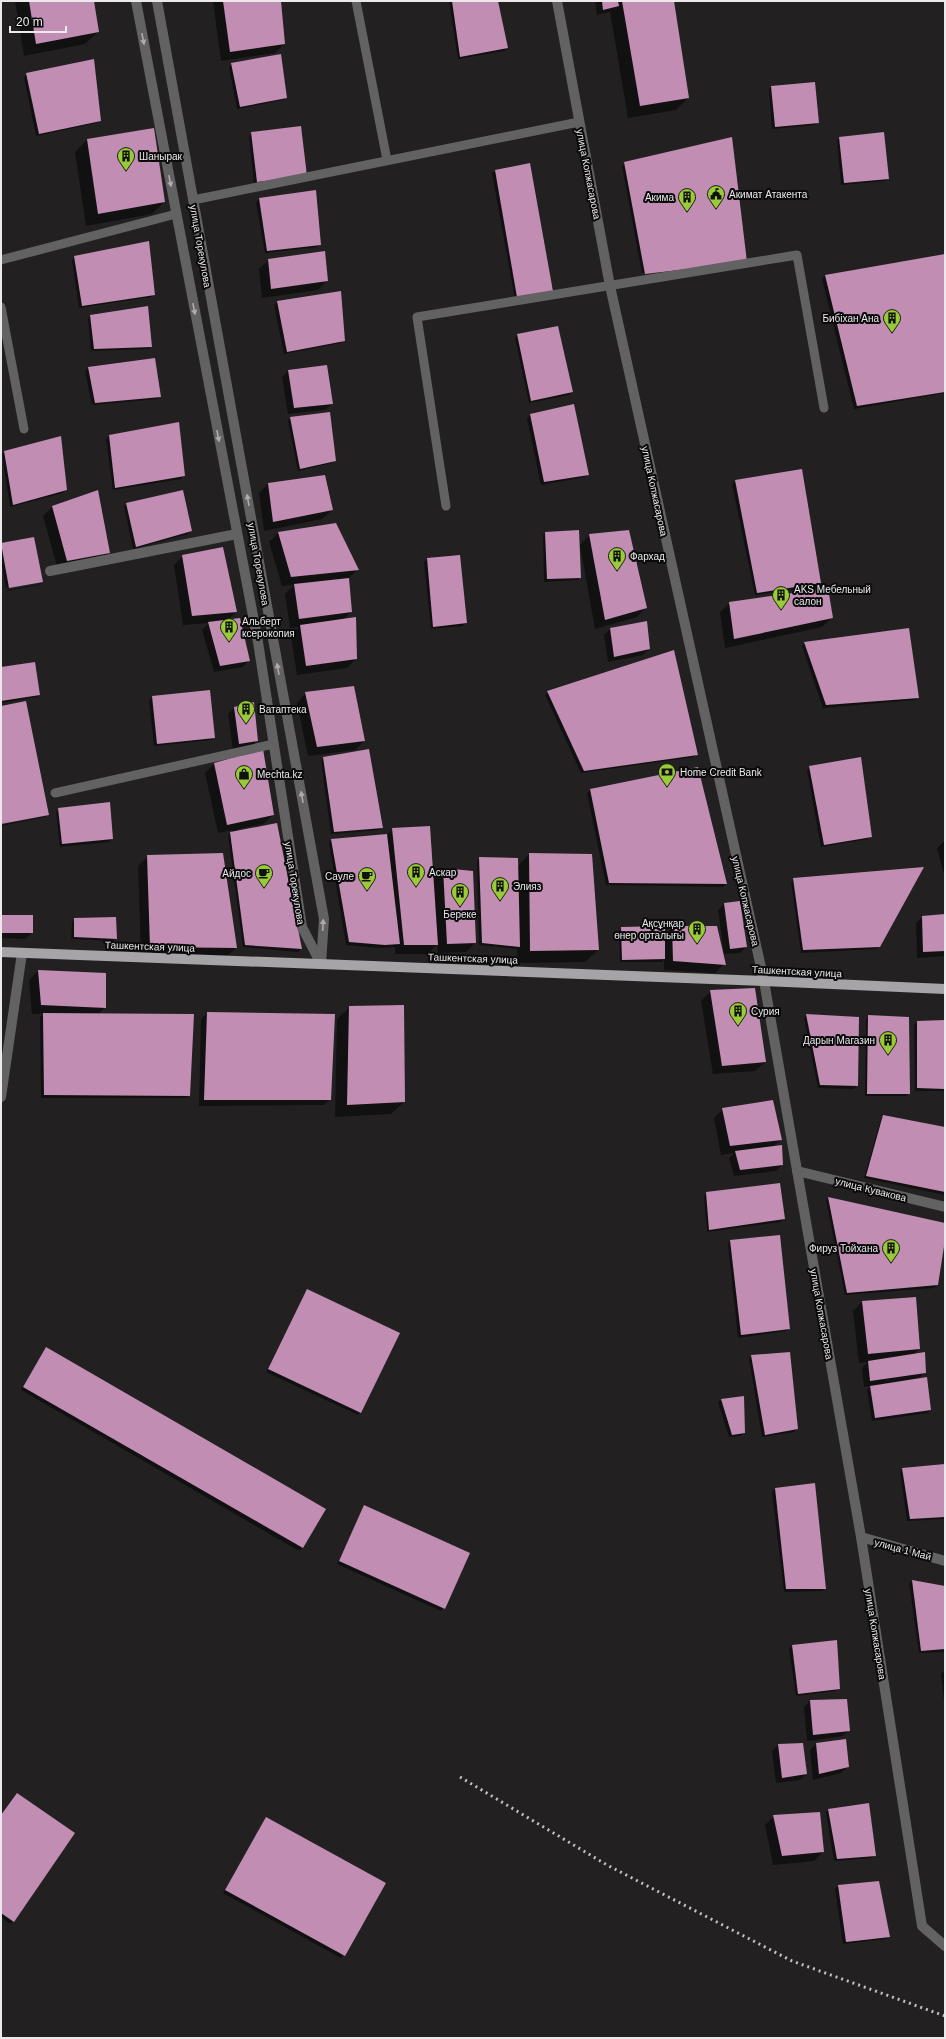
<svg xmlns="http://www.w3.org/2000/svg" width="946" height="2039" font-family="Helvetica,sans-serif">
<style>
.shadow{fill:#0007}
.building{fill:#c18db2}
.lines{fill:none;stroke-linecap:round;stroke-linejoin:round}
.lane{stroke:#636263;stroke-width:9}
.street{stroke:#636263;stroke-width:10}
.primary{stroke:#a6a4a6;stroke-width:10}
.rail{stroke:#c2c0c2;stroke-width:3;stroke-dasharray:2 4;stroke-linecap:butt}
.oneway{fill:#aeacae}
.labels{text-anchor:middle;stroke-width:4;stroke-linejoin:round;paint-order:stroke}
.poi-label{font-size:10px;fill:#ebe9eb;stroke:#0b0a0b;text-anchor:start}
.street-label{font-size:10px;fill:#ebe9eb;stroke:#0b0a0b}
</style>
<rect width="100%" height="100%" fill="#222021"/>
<g class="shadow">
<polygon points="15,1 93,1 98,32 85,44 24,56"/>
<polygon points="213,1 280,1 284,44 275,53 221,61"/>
<polygon points="449,1 497,1 507,48 504,51 458,59"/>
<polygon points="595,1 673,1 688,98 676,110 628,118 610,12 597,15"/>
<polygon points="232,64 286,97 283,100 237,109 229,67"/>
<polygon points="27,74 100,120 97,123 36,136 24,77"/>
<polygon points="771,87 818,123 815,125 772,129 769,89"/>
<polygon points="252,133 306,176 254,184 249,136"/>
<polygon points="840,137 888,178 885,181 841,185 837,140"/>
<polygon points="87,140 164,202 152,214 86,226 75,152"/>
<polygon points="625,163 745,261 642,273 622,166"/>
<polygon points="529,164 553,296 516,305 492,173 495,171"/>
<polygon points="259,199 320,244 317,247 265,253 256,202"/>
<polygon points="945,255 945,393 854,409 822,279 825,276"/>
<polygon points="75,257 154,294 151,297 79,308 72,260"/>
<polygon points="269,260 327,280 318,290 262,298 259,269"/>
<polygon points="340,292 344,340 341,343 284,354 274,305 277,302"/>
<polygon points="90,316 151,347 148,349 91,351 88,319"/>
<polygon points="517,335 572,392 569,395 529,403 515,338"/>
<polygon points="154,359 160,397 157,399 92,405 85,371 88,368"/>
<polygon points="288,371 332,404 325,410 288,414 282,377"/>
<polygon points="574,405 588,474 585,477 541,485 527,418 530,415"/>
<polygon points="290,418 335,460 332,463 298,471 288,421"/>
<polygon points="109,436 183,476 181,479 113,490 106,439"/>
<polygon points="5,452 66,490 63,493 10,507 2,454"/>
<polygon points="735,481 819,583 817,586 755,595 732,484"/>
<polygon points="268,484 332,510 322,519 264,531 259,493"/>
<polygon points="127,504 191,531 188,534 133,549 124,506"/>
<polygon points="53,506 109,552 100,562 58,570 43,516"/>
<polygon points="335,524 358,569 349,578 351,612 343,620 356,659 347,668 297,675 291,635 299,627 290,628 285,594 294,585 282,586 269,542 278,533"/>
<polygon points="545,533 580,578 577,580 544,582 543,535"/>
<polygon points="590,535 646,607 637,617 595,629 580,545"/>
<polygon points="33,538 42,582 40,584 40,582 6,588 1,560 1,544"/>
<polygon points="223,548 236,612 227,621 249,660 243,667 214,672 202,630 209,623 183,625 174,565 183,556"/>
<polygon points="427,559 466,623 463,626 431,629 424,562"/>
<polygon points="40,584 39,585 7,591 7,590"/>
<polygon points="730,603 832,618 822,627 725,648 720,612"/>
<polygon points="646,622 649,649 643,655 608,662 604,635 610,629"/>
<polygon points="805,643 918,697 915,700 823,708 802,646"/>
<polygon points="1,668 39,695 37,697 1,703"/>
<polygon points="209,691 214,738 211,740 154,746 149,700 152,697"/>
<polygon points="548,692 697,754 694,757 581,773 545,695"/>
<polygon points="306,693 364,741 355,750 308,756 297,703"/>
<polygon points="235,707 257,741 251,747 233,750 228,714"/>
<polygon points="323,758 382,828 379,830 331,834 321,761"/>
<polygon points="214,764 273,815 263,824 238,829 301,949 298,952 243,947 228,835 233,830 218,833 205,773"/>
<polygon points="810,767 871,836 868,839 821,847 807,770"/>
<polygon points="697,769 726,884 723,887 606,885 587,793 590,790"/>
<polygon points="109,804 112,839 109,842 60,847 56,812 59,809"/>
<polygon points="46,816 45,817 1,826 1,825"/>
<polygon points="393,829 433,879 443,869 472,872 475,943 466,952 438,953 437,944 428,954 395,954 395,947 381,948 346,945 329,843 331,840 386,836"/>
<polygon points="943,842 945,842 945,878 937,848"/>
<polygon points="529,854 598,950 585,962 518,963 517,949 479,945 477,861 479,858 518,866"/>
<polygon points="148,856 236,948 226,957 141,956 138,866"/>
<polygon points="794,879 879,946 876,949 801,953 791,882"/>
<polygon points="724,904 746,947 740,953 724,954 718,910"/>
<polygon points="945,915 945,956 917,958 916,923 922,917"/>
<polygon points="1,916 32,933 25,939 1,938"/>
<polygon points="75,919 116,938 113,941 71,939 72,922"/>
<polygon points="673,927 724,964 715,973 664,970 664,959 662,962 620,962 619,931 622,928 664,936"/>
<polygon points="38,971 105,1007 98,1015 189,1096 187,1098 41,1098 40,1017 43,1014 32,1014 29,980"/>
<polygon points="711,991 765,1062 755,1071 713,1074 701,1001"/>
<polygon points="350,1007 404,1102 391,1114 335,1117 337,1019"/>
<polygon points="207,1013 330,1099 324,1105 199,1106 201,1019"/>
<polygon points="806,1015 857,1086 854,1089 818,1088 804,1018"/>
<polygon points="869,1016 909,1093 906,1096 865,1096 866,1019"/>
<polygon points="945,1021 945,1091 915,1091 914,1025 917,1022"/>
<polygon points="723,1109 781,1139 772,1148 782,1165 776,1171 734,1176 729,1158 734,1153 721,1155 714,1118"/>
<polygon points="883,1116 945,1128 945,1195 864,1178 881,1119"/>
<polygon points="707,1193 784,1219 781,1222 707,1232 704,1196"/>
<polygon points="828,1198 945,1224 937,1285 934,1288 845,1295 826,1200"/>
<polygon points="730,1241 789,1328 786,1331 738,1338 728,1244"/>
<polygon points="307,1290 361,1412 358,1415 266,1372"/>
<polygon points="862,1302 919,1349 913,1355 925,1372 918,1379 930,1410 928,1413 872,1421 867,1390 871,1386 864,1387 862,1368 868,1362 859,1363 853,1311"/>
<polygon points="44,1351 324,1509 302,1548 299,1551 21,1390"/>
<polygon points="752,1356 797,1429 794,1432 762,1437 749,1358"/>
<polygon points="743,1397 744,1433 741,1436 729,1437 718,1402 721,1400"/>
<polygon points="945,1465 945,1519 907,1521 900,1472 902,1469"/>
<polygon points="814,1484 825,1588 822,1591 784,1592 772,1492 775,1489"/>
<polygon points="365,1506 444,1608 441,1611 337,1564"/>
<polygon points="912,1581 945,1587 945,1652 919,1653 909,1583"/>
<polygon points="792,1646 839,1688 836,1691 796,1696 789,1649"/>
<polygon points="944,1671 945,1671 945,1710 941,1674"/>
<polygon points="846,1700 849,1730 843,1736 807,1741 804,1707 810,1701"/>
<polygon points="816,1744 848,1767 841,1773 813,1780 810,1750"/>
<polygon points="778,1745 806,1774 800,1780 776,1783 772,1751"/>
<polygon points="17,1794 13,1921 10,1924 1,1917 1,1815"/>
<polygon points="828,1810 875,1855 872,1858 834,1861 826,1812"/>
<polygon points="774,1816 823,1852 814,1861 773,1865 765,1825"/>
<polygon points="266,1818 384,1883 341,1958 223,1893"/>
<polygon points="878,1882 889,1937 886,1939 843,1944 835,1889 838,1886"/>
</g>
<g class="building">
<polygon points="29,1 94,1 99,32 36,44"/>
<polygon points="223,1 281,1 285,44 230,52"/>
<polygon points="452,1 498,1 508,48 460,57"/>
<polygon points="602,1 618,1 619,6 603,10"/>
<polygon points="622,1 674,1 689,98 640,106"/>
<polygon points="281,54 287,98 240,107 231,63"/>
<polygon points="94,59 101,121 39,134 26,73"/>
<polygon points="815,82 819,123 775,127 771,86"/>
<polygon points="301,126 307,176 257,182 251,132"/>
<polygon points="154,128 165,202 98,214 87,139"/>
<polygon points="884,132 889,179 844,183 839,137"/>
<polygon points="732,137 747,262 645,274 624,162"/>
<polygon points="530,163 554,297 518,303 495,170"/>
<polygon points="316,190 321,245 267,251 259,198"/>
<polygon points="149,241 155,295 82,306 74,256"/>
<polygon points="325,251 328,281 271,289 268,259"/>
<polygon points="945,254 945,392 857,406 825,275"/>
<polygon points="341,291 345,341 287,352 277,301"/>
<polygon points="148,306 152,347 94,349 90,315"/>
<polygon points="558,326 573,392 531,401 517,334"/>
<polygon points="155,358 161,397 95,403 88,367"/>
<polygon points="327,365 333,404 294,408 288,370"/>
<polygon points="574,404 589,475 544,482 530,414"/>
<polygon points="330,412 336,461 300,469 290,417"/>
<polygon points="179,422 185,476 115,488 109,435"/>
<polygon points="61,436 67,490 13,505 4,451"/>
<polygon points="802,469 821,583 757,593 735,480"/>
<polygon points="325,475 333,510 273,522 268,483"/>
<polygon points="98,490 110,553 67,561 52,506"/>
<polygon points="183,490 192,531 136,547 126,503"/>
<polygon points="336,523 359,570 291,577 278,532"/>
<polygon points="579,530 581,578 547,579 545,532"/>
<polygon points="629,530 647,608 605,620 589,534"/>
<polygon points="34,537 43,582 9,588 1,543"/>
<polygon points="223,547 237,612 192,616 182,555"/>
<polygon points="460,555 467,623 433,627 427,558"/>
<polygon points="349,578 352,612 299,619 294,584"/>
<polygon points="828,588 833,618 734,639 729,602"/>
<polygon points="356,617 357,659 306,666 300,625"/>
<polygon points="240,618 250,661 220,666 208,622"/>
<polygon points="647,621 650,649 614,657 610,628"/>
<polygon points="909,628 919,698 826,705 804,642"/>
<polygon points="674,650 698,755 584,771 547,691"/>
<polygon points="35,662 40,695 1,701 1,667"/>
<polygon points="354,686 365,741 317,747 305,692"/>
<polygon points="210,690 215,738 157,744 152,696"/>
<polygon points="26,701 49,815 1,824 1,706"/>
<polygon points="254,702 258,741 239,744 234,707"/>
<polygon points="263,749 274,815 227,825 214,763"/>
<polygon points="369,749 383,828 334,832 323,757"/>
<polygon points="861,757 872,837 824,845 809,766"/>
<polygon points="698,767 727,884 609,883 590,789"/>
<polygon points="110,802 113,839 62,844 58,808"/>
<polygon points="277,823 302,949 245,945 230,832"/>
<polygon points="430,826 438,945 404,945 392,828"/>
<polygon points="387,834 400,944 385,945 349,942 331,839"/>
<polygon points="223,853 237,948 150,947 147,855"/>
<polygon points="529,853 592,854 599,950 530,951"/>
<polygon points="479,857 518,858 520,947 482,943"/>
<polygon points="924,867 880,947 803,950 793,878"/>
<polygon points="443,868 473,871 476,943 447,944"/>
<polygon points="740,901 747,947 730,949 724,903"/>
<polygon points="945,914 945,951 923,952 922,916"/>
<rect x="1" y="915" width="32" height="18"/>
<polygon points="116,917 117,939 74,937 74,918"/>
<polygon points="665,926 665,959 622,960 621,927"/>
<polygon points="672,926 717,926 726,965 673,961"/>
<polygon points="38,970 106,973 106,1008 41,1005"/>
<polygon points="755,988 766,1062 722,1066 710,990"/>
<polygon points="404,1005 405,1102 347,1105 349,1006"/>
<polygon points="207,1012 335,1014 331,1100 204,1100"/>
<polygon points="43,1013 194,1014 190,1096 44,1095"/>
<polygon points="806,1014 859,1017 858,1086 820,1085"/>
<polygon points="868,1015 909,1017 910,1094 867,1094"/>
<polygon points="945,1020 945,1089 917,1088 917,1021"/>
<polygon points="773,1100 782,1140 730,1146 722,1108"/>
<polygon points="883,1115 945,1127 945,1192 866,1176"/>
<polygon points="782,1145 783,1165 740,1170 735,1151"/>
<polygon points="780,1183 785,1219 709,1230 706,1192"/>
<polygon points="828,1197 945,1223 945,1240 938,1285 847,1293"/>
<polygon points="780,1235 790,1329 741,1335 730,1240"/>
<polygon points="307,1289 400,1333 361,1413 268,1369"/>
<polygon points="916,1297 920,1349 868,1354 862,1301"/>
<polygon points="46,1347 326,1509 303,1548 23,1387"/>
<polygon points="790,1352 798,1429 765,1435 751,1355"/>
<polygon points="925,1352 926,1373 870,1381 868,1361"/>
<polygon points="927,1377 931,1410 875,1418 870,1386"/>
<polygon points="744,1396 745,1433 732,1435 721,1399"/>
<polygon points="945,1464 945,1517 910,1519 902,1468"/>
<polygon points="815,1483 826,1589 786,1589 775,1488"/>
<polygon points="364,1505 470,1553 445,1609 339,1561"/>
<polygon points="912,1580 945,1586 945,1649 921,1651"/>
<polygon points="837,1640 840,1689 798,1694 792,1645"/>
<polygon points="847,1699 850,1731 813,1735 810,1700"/>
<polygon points="846,1739 849,1767 819,1774 816,1743"/>
<polygon points="803,1743 807,1774 782,1778 778,1744"/>
<polygon points="17,1793 75,1833 14,1922 1,1913 1,1815"/>
<polygon points="869,1803 876,1856 837,1859 828,1809"/>
<polygon points="820,1812 824,1852 782,1856 773,1815"/>
<polygon points="266,1817 386,1883 345,1956 225,1890"/>
<polygon points="879,1881 890,1937 846,1942 838,1885"/>
</g>
<g class="lines">
<g class="lane">
<polyline points="356,1 387,160"/>
<polyline points="193,200 579,122"/>
<polyline points="1,260 176,214"/>
<polyline points="1,307 24,429"/>
<polyline points="446,506 417,317 797,255 824,408"/>
<polyline points="55,793 274,744"/>
</g>
<g class="street">
<polyline points="136,1 258,642 302,927 321,964"/>
<polyline points="157,1 324,919 321,964"/>
<polyline points="557,1 610,286 764,981 861,1537 922,1926 945,1946"/>
<polyline points="50,571 237,534"/>
<polyline points="1,1097 22,953"/>
<polyline points="797,1171 945,1207"/>
<polyline points="861,1537 945,1561"/>
</g>
<polyline class="primary" points="1,952 764,981 945,989"/>
<polyline class="rail" points="460,1777 607,1865 792,1961 945,2016"/>
</g>
<defs><path id="oneway-solid" d="M-6-.8H1V-3.2L6.5 0L1 3.2V.8H-6Z"/></defs>
<g class="oneway">
<use href="#oneway-solid" transform="translate(143 39) rotate(79)"/>
<use href="#oneway-solid" transform="translate(170 181) rotate(79)"/>
<use href="#oneway-solid" transform="translate(194 309) rotate(79)"/>
<use href="#oneway-solid" transform="translate(218 436) rotate(79)"/>
<use href="#oneway-solid" transform="translate(248 500) rotate(-100)"/>
<use href="#oneway-solid" transform="translate(278 669) rotate(-100)"/>
<use href="#oneway-solid" transform="translate(302 797) rotate(-100)"/>
<use href="#oneway-solid" transform="translate(323 925) rotate(-87)"/>
</g>
<defs>
<g id="building-pin" transform="scale(0.9)"><path d="M0 17L-7.5 6A9.5 9.5 0 1 1 7.5 6Z" fill="#98cb37" stroke="#0b0a0b"/><path d="M-4-6H4V6H1V3H-1V6H-4ZM-2.5-4.3h1.7v1.8h-1.7ZM.8-4.3h1.7v1.8H.8ZM-2.5-1h1.7V.8h-1.7ZM.8-1h1.7V.8H.8Z" fill="#111"/></g>
<g id="civic-pin" transform="scale(0.9)"><path d="M0 17L-7.5 6A9.5 9.5 0 1 1 7.5 6Z" fill="#98cb37" stroke="#0b0a0b"/><path d="M-.6-6.5H3V-4.5H.6V-3L4-1V1h2V6H-6V1h2V-1L-.6-3ZM-1.2 2.5V6h2.4V2.5Z" fill="#111"/></g>
<g id="bank-pin" transform="scale(0.9)"><path d="M0 17L-7.5 6A9.5 9.5 0 1 1 7.5 6Z" fill="#98cb37" stroke="#0b0a0b"/><path d="M-6-4H6V4H-6ZM0-2.3a2.3 2.3 0 1 0 0 4.6a2.3 2.3 0 1 0 0-4.6Z" fill="#111"/></g>
<g id="shop-pin" transform="scale(0.9)"><path d="M0 17L-7.5 6A9.5 9.5 0 1 1 7.5 6Z" fill="#98cb37" stroke="#0b0a0b"/><path d="M-5-2.5h2.3a2.7 3.5 0 0 1 5.4 0H5L5.5 6h-11ZM-1.5-2.5h3a1.5 2.3 0 0 0-3 0Z" fill="#111"/></g>
<g id="cafe-pin" transform="scale(0.9)"><path d="M0 17L-7.5 6A9.5 9.5 0 1 1 7.5 6Z" fill="#98cb37" stroke="#0b0a0b"/><path d="M-5.5-4.5H6V0H3Q3 3.5 0 3.5H-2.5Q-5.5 3.5-5.5 0ZM3-3.2v2h1.7v-2ZM-6 4.5H4V6H-6Z" fill="#111"/></g>
</defs>
<g fill-rule="evenodd">
<use href="#building-pin" x="126" y="156"/>
<use href="#civic-pin" x="716" y="194"/>
<use href="#building-pin" x="687" y="197"/>
<use href="#building-pin" x="892" y="318"/>
<use href="#building-pin" x="617" y="556"/>
<use href="#building-pin" x="781" y="595"/>
<use href="#building-pin" x="229" y="627"/>
<use href="#building-pin" x="246" y="709"/>
<use href="#bank-pin" x="667" y="772"/>
<use href="#shop-pin" x="244" y="774"/>
<use href="#building-pin" x="416" y="872"/>
<use href="#cafe-pin" x="264" y="873"/>
<use href="#cafe-pin" x="367" y="876"/>
<use href="#building-pin" x="500" y="886"/>
<use href="#building-pin" x="460" y="892"/>
<use href="#building-pin" x="697" y="929"/>
<use href="#building-pin" x="738" y="1011"/>
<use href="#building-pin" x="888" y="1040"/>
<use href="#building-pin" x="891" y="1248"/>
</g>
<g class="labels">
<g class="poi-label">
<text x="139" y="160">Шанырак</text>
<text x="729" y="198">Акимат Атакента</text>
<text x="674" y="201" text-anchor="end">Акима</text>
<text x="879" y="322" text-anchor="end">Бибіхан Ана</text>
<text x="630" y="560">Фархад</text>
<text x="794" y="593">AKS Мебельный<tspan x="794" dy="12">салон</tspan></text>
<text x="242" y="625">Альберт<tspan x="242" dy="12">ксерокопия</tspan></text>
<text x="259" y="713">Ватаптека</text>
<text x="680" y="776">Home Credit Bank</text>
<text x="257" y="778">Mechta.kz</text>
<text x="429" y="876">Аскар</text>
<text x="251" y="877" text-anchor="end">Айдос</text>
<text x="354" y="880" text-anchor="end">Сауле</text>
<text x="513" y="890">Элияз</text>
<text x="460" y="918" text-anchor="middle">Береке</text>
<text x="684" y="927" text-anchor="end">Ақсұнқар<tspan x="684" dy="12">өнер орталығы</tspan></text>
<text x="751" y="1015">Сурия</text>
<text x="875" y="1044" text-anchor="end">Дарын Магазин</text>
<text x="878" y="1252" text-anchor="end">Фируз Тойхана</text>
</g>
<g class="street-label">
<text transform="translate(589 174) rotate(79)" y="4">улица Копжасарова</text>
<text transform="translate(201 246) rotate(80)" y="4">улица Торекулова</text>
<text transform="translate(655 491) rotate(78)" y="4">улица Копжасарова</text>
<text transform="translate(259 564) rotate(80)" y="4">улица Торекулова</text>
<text transform="translate(295 883) rotate(81)" y="4">улица Торекулова</text>
<text transform="translate(746 901) rotate(77)" y="4">улица Копжасарова</text>
<text transform="translate(150 946) rotate(2)" y="4">Ташкентская улица</text>
<text transform="translate(473 958) rotate(2)" y="4">Ташкентская улица</text>
<text transform="translate(797 971) rotate(3)" y="4">Ташкентская улица</text>
<text transform="translate(871 1189) rotate(14)" y="4">улица Кувакова</text>
<text transform="translate(822 1314) rotate(80)" y="4">улица Копжасарова</text>
<text transform="translate(903 1549) rotate(15)" y="4">улица 1 Май</text>
<text transform="translate(876 1634) rotate(81)" y="4">улица Копжасарова</text>
</g>
</g>
<rect width="946" height="2039" fill="none" stroke="#ebe9eb" stroke-width="4"/>
<path d="M10 26v6h56v-6" fill="none" stroke="#ebe9eb" stroke-width="2"/>
<text x="16" y="26" font-size="12" fill="#ebe9eb" stroke="#0b0a0b" stroke-width="3" paint-order="stroke">20 m</text>
</svg>
